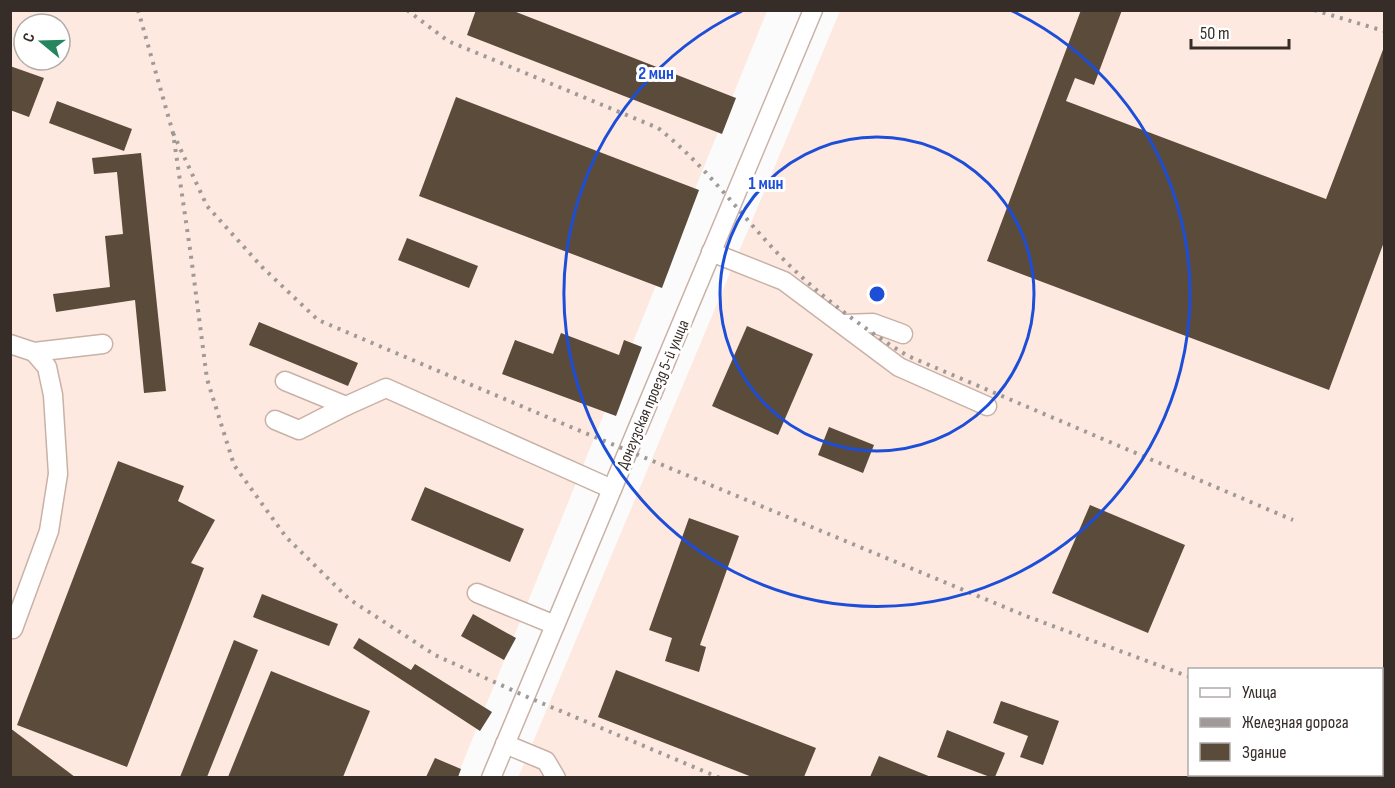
<svg xmlns="http://www.w3.org/2000/svg" width="1395" height="788" font-family="'Sofia Sans Condensed',sans-serif">
<style>
.built{fill:#fee9e0;fill-rule:evenodd}
.building{fill:#5b4b3b}
.lines{fill:none;stroke-linecap:round;stroke-linejoin:round}
.minor-casing{stroke:#c9b1a6;stroke-width:21}
.minor{stroke:#fff;stroke-width:18}
.rail{stroke:#9f9a98;stroke-width:4;stroke-dasharray:3 6;stroke-linecap:butt}
.ring{fill:none;stroke:#1d4ed8;stroke-width:3}
.labels{text-anchor:middle;stroke-width:6;stroke-linejoin:round;paint-order:stroke}
.street-label{font-size:16px;fill:#362c28;stroke:#fff}
.centre{fill:#1d4ed8;stroke:#fff;stroke-width:3}
.ring-label{font-size:18px;text-anchor:middle;font-weight:bold;fill:#1d4ed8;stroke:#fff;stroke-width:6;stroke-linejoin:round;paint-order:stroke}
</style>
<rect width="100%" height="100%" fill="#fbfbfb"/>
<g class="built">
<path d="M10 11H767L457 777H11ZM24 24H60V60H24Z"/>
<path d="M840 11H1384V777L518 778ZM1190 670H1382V774H1190Z"/>
</g>
<g class="building">
<polygon points="476,10 511,10 736,98 722,134 467,35"/>
<polygon points="1081,10 1122,10 1094,85 1075,78 1066,101 1326,199 1384,47 1384,242 1329,390 987,261"/>
<polygon points="10,66 44,78 29,117 10,110"/>
<polygon points="456,97 699,190 662,288 419,196"/>
<polygon points="57,101 132,129 124,151 49,123"/>
<polygon points="141,153 166,391 144,393 135,300 56,312 53,294 110,287 105,236 123,234 117,172 94,174 92,158"/>
<polygon points="407,238 478,266 469,288 398,260"/>
<polygon points="259,322 358,363 348,386 249,345"/>
<polygon points="747,326 813,354 778,435 712,406"/>
<polygon points="561,333 619,355 624,340 642,347 616,416 502,374 515,340 553,354"/>
<polygon points="829,427 874,445 863,473 818,455"/>
<polygon points="118,461 184,486 178,501 215,520 191,563 204,568 127,767 17,725"/>
<polygon points="425,487 524,529 510,562 411,520"/>
<polygon points="1090,505 1185,545 1148,633 1052,593"/>
<polygon points="689,518 739,536 700,645 706,647 699,672 665,661 672,638 649,630"/>
<polygon points="262,594 338,624 329,646 253,617"/>
<polygon points="473,614 516,638 504,660 461,636"/>
<polygon points="359,638 411,670 415,664 492,712 480,731 353,648"/>
<polygon points="234,640 258,650 207,777 180,777"/>
<polygon points="616,670 816,748 804,777 752,777 598,717"/>
<polygon points="271,671 370,711 343,777 228,777"/>
<polygon points="1001,701 1059,721 1043,765 1020,757 1028,736 993,723"/>
<polygon points="10,728 75,777 10,777"/>
<polygon points="947,730 1005,753 995,777 990,777 937,757"/>
<polygon points="879,756 931,777 870,777"/>
<polygon points="435,758 461,769 458,777 426,777"/>
</g>
<g class="lines">
<g class="minor-casing">
<g id="minor">
<polyline points="711,252 784,281 899,367 987,406"/>
<polyline points="842,324 873,323 903,334"/>
<polyline points="10,344 34,352 103,344"/>
<polyline points="285,381 346,406 386,388 612,489"/>
<polyline points="275,420 299,430 346,406"/>
<polyline points="477,593 555,625"/>
<polyline points="13,629 49,531 58,474 53,395 47,367 34,352"/>
<polyline points="505,744 546,761 556,778"/>
<polyline points="491,778 813,10"/>
</g>
</g>
<use href="#minor" class="minor"/>
<g class="rail">
<polyline points="138,10 173,133 191,256 207,379 234,465 286,537 349,599 435,655 525,696 720,778"/>
<path d="M407 10 448 41 658 128C708 167 743 219 788 264 824 299 865 330 908 356L1293 520"/>
<polyline points="1314,10 1384,31"/>
<polyline points="173,133 207,206 262,267 318,320 566,425 1026,616 1190,677"/>
<polyline points="1382,748 1384,749"/>
</g>
</g>
<g class="ring">
<circle cx="877" cy="294" r="157"/>
<path d="M1012 11A313 313 0 1 1 742 11"/>
</g>
<g class="labels">
<g class="street-label">
<text transform="translate(652 394) rotate(-67)" y="6">Донгузская проезд 5-й улица</text>
</g>
</g>
<circle cx="877" cy="294" r="9" class="centre"/>
<g class="ring-label">
<text x="656" y="79">2 мин</text>
<text x="766" y="189">1 мин</text>
</g>
<rect width="1395" height="788" fill="none" stroke="#362c28" stroke-width="24"/>
<rect x="1188" y="668" width="195" height="108" fill="#ffffff" stroke="#afaba9" stroke-width="1.5"/>
<rect x="1200" y="688" width="30" height="9" fill="#ffffff" stroke="#afaba9" stroke-width="1.5"/>
<text x="1242" y="698" font-size="18" fill="#362c28">Улица</text>
<rect x="1200" y="718" width="30" height="9" fill="#9f9a98" stroke="#afaba9" stroke-width="1.5"/>
<text x="1242" y="728" font-size="18" fill="#362c28">Железная дорога</text>
<rect x="1200" y="743" width="30" height="18" fill="#5b4b3b" stroke="#afaba9" stroke-width="1.5"/>
<text x="1242" y="758" font-size="18" fill="#362c28">Здание</text>
<g transform="translate(42 42) rotate(289)"><circle r="28" fill="#ffffff" stroke="#afaba9" stroke-width="1.5"/>
<path d="M0-4.5L10 22L0 15L-10 22Z" fill="#25855e"/>
<text y="-9" font-size="16" font-weight="bold" text-anchor="middle" fill="#362c28">С</text>
</g>
<path d="M1191 39v9h98v-9" fill="none" stroke="#362c28" stroke-width="3"/>
<text x="1200" y="39" font-size="18" fill="#362c28" stroke="#ffffff" stroke-width="4.5" paint-order="stroke">50 m</text>
</svg>
